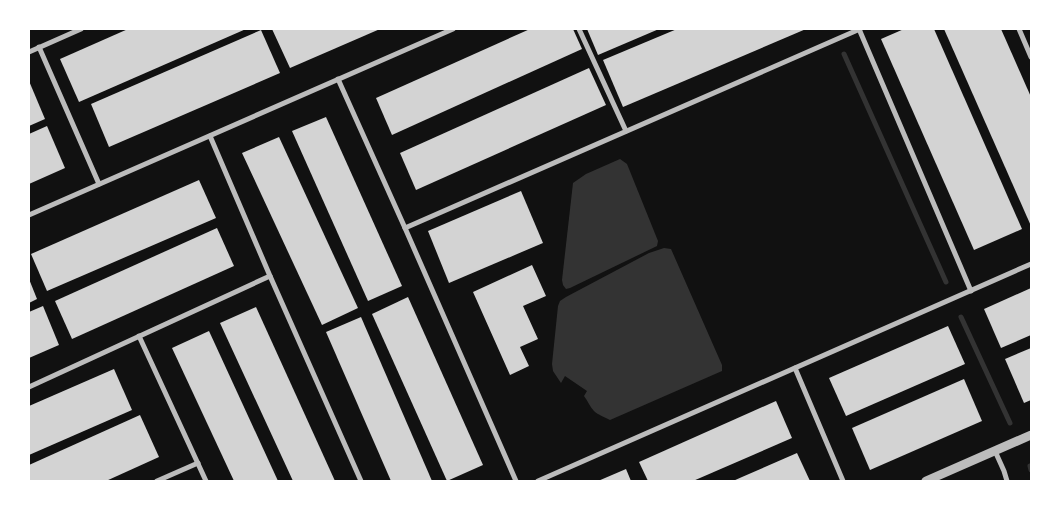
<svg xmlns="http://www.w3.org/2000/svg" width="1060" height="510" font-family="Signika,sans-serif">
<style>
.water{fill:#333}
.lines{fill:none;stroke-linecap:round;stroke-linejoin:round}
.stream{stroke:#333;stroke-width:5}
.building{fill:#d3d3d3}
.minor{stroke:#bcbcbc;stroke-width:5}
.tertiary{stroke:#bcbcbc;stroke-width:9}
</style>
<rect width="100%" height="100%" fill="#111"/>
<g class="water">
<polygon points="620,159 627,164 658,241 657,246 570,288 566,289 563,285 562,280 573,183 586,174"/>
<path d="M664 248 671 249 722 365V371L610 420C605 417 598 415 594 411 590 407 588 401 584 396L587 391 565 376 561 383 553 371 552 364 558 306 560 301 566 297 649 253Z"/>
</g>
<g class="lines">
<g class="stream">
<polyline points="844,54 946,282"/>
<polyline points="961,317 1010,423"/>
<polyline points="1030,466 1031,470"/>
</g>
</g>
<g class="building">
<polygon points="128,29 246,29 79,102 60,59"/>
<polygon points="272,29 380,29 290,68"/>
<polygon points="530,29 573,29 582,49 392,135 376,98"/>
<polygon points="587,29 659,29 598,55"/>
<polygon points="677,29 806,29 623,107 603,60"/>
<polygon points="904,29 934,29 1022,229 974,250 881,39"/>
<polygon points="944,29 1001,29 1031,97 1031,226"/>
<polygon points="261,30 280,73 109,147 91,104"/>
<polygon points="589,68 606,105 416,190 400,153"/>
<polygon points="29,81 45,119 29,126"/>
<polygon points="326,117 402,286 368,301 292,131"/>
<polygon points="47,126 65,168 29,184 29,134"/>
<polygon points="279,137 358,308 322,325 242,153"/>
<polygon points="199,180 216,218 47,291 31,254"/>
<polygon points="521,191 543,243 449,283 428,231"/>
<polygon points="217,228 234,266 72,339 55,301"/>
<polygon points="532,265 546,296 523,306 538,339 520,347 529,366 510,375 473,292"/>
<polygon points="29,279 37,299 29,303"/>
<polygon points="1031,288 1031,335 1001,348 984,309"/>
<polygon points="408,297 483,465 447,481 372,314"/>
<polygon points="43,306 59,345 29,358 29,312"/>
<polygon points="256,307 335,481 293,481 220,323"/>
<polygon points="361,317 432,481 391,481 326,332"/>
<polygon points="948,326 965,364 846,416 829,378"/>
<polygon points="209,331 278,481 234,481 172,348"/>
<polygon points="1031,348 1031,400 1024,403 1005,359"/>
<polygon points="114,369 132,410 29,455 29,406"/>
<polygon points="964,379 982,421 870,470 852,428"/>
<polygon points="776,401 792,438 693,481 648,481 639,462"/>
<polygon points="140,415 159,457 106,481 29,481 29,465"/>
<polygon points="797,453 810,481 733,481 742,477"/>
<polygon points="626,469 631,481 598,481"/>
</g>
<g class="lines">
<g class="minor">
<polyline points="579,29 626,131"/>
<polyline points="859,29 971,291"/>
<polyline points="1019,29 1031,57"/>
<polyline points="39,47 99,184"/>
<polyline points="29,52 81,29"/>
<polyline points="338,79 405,228 516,481"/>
<polyline points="210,136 270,276 361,481"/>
<polyline points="29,215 453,29"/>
<polyline points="405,228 860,29"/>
<polyline points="139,336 206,481"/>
<polyline points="795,368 843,481"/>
<polyline points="29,387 270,276"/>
<polyline points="995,451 1004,471 1007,481"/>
<polyline points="157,481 198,463"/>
<polyline points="538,481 1031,264"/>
</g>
<polyline class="tertiary" points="926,481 1031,435"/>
</g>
<rect width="1060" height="510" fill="none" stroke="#ffffff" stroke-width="60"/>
</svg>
